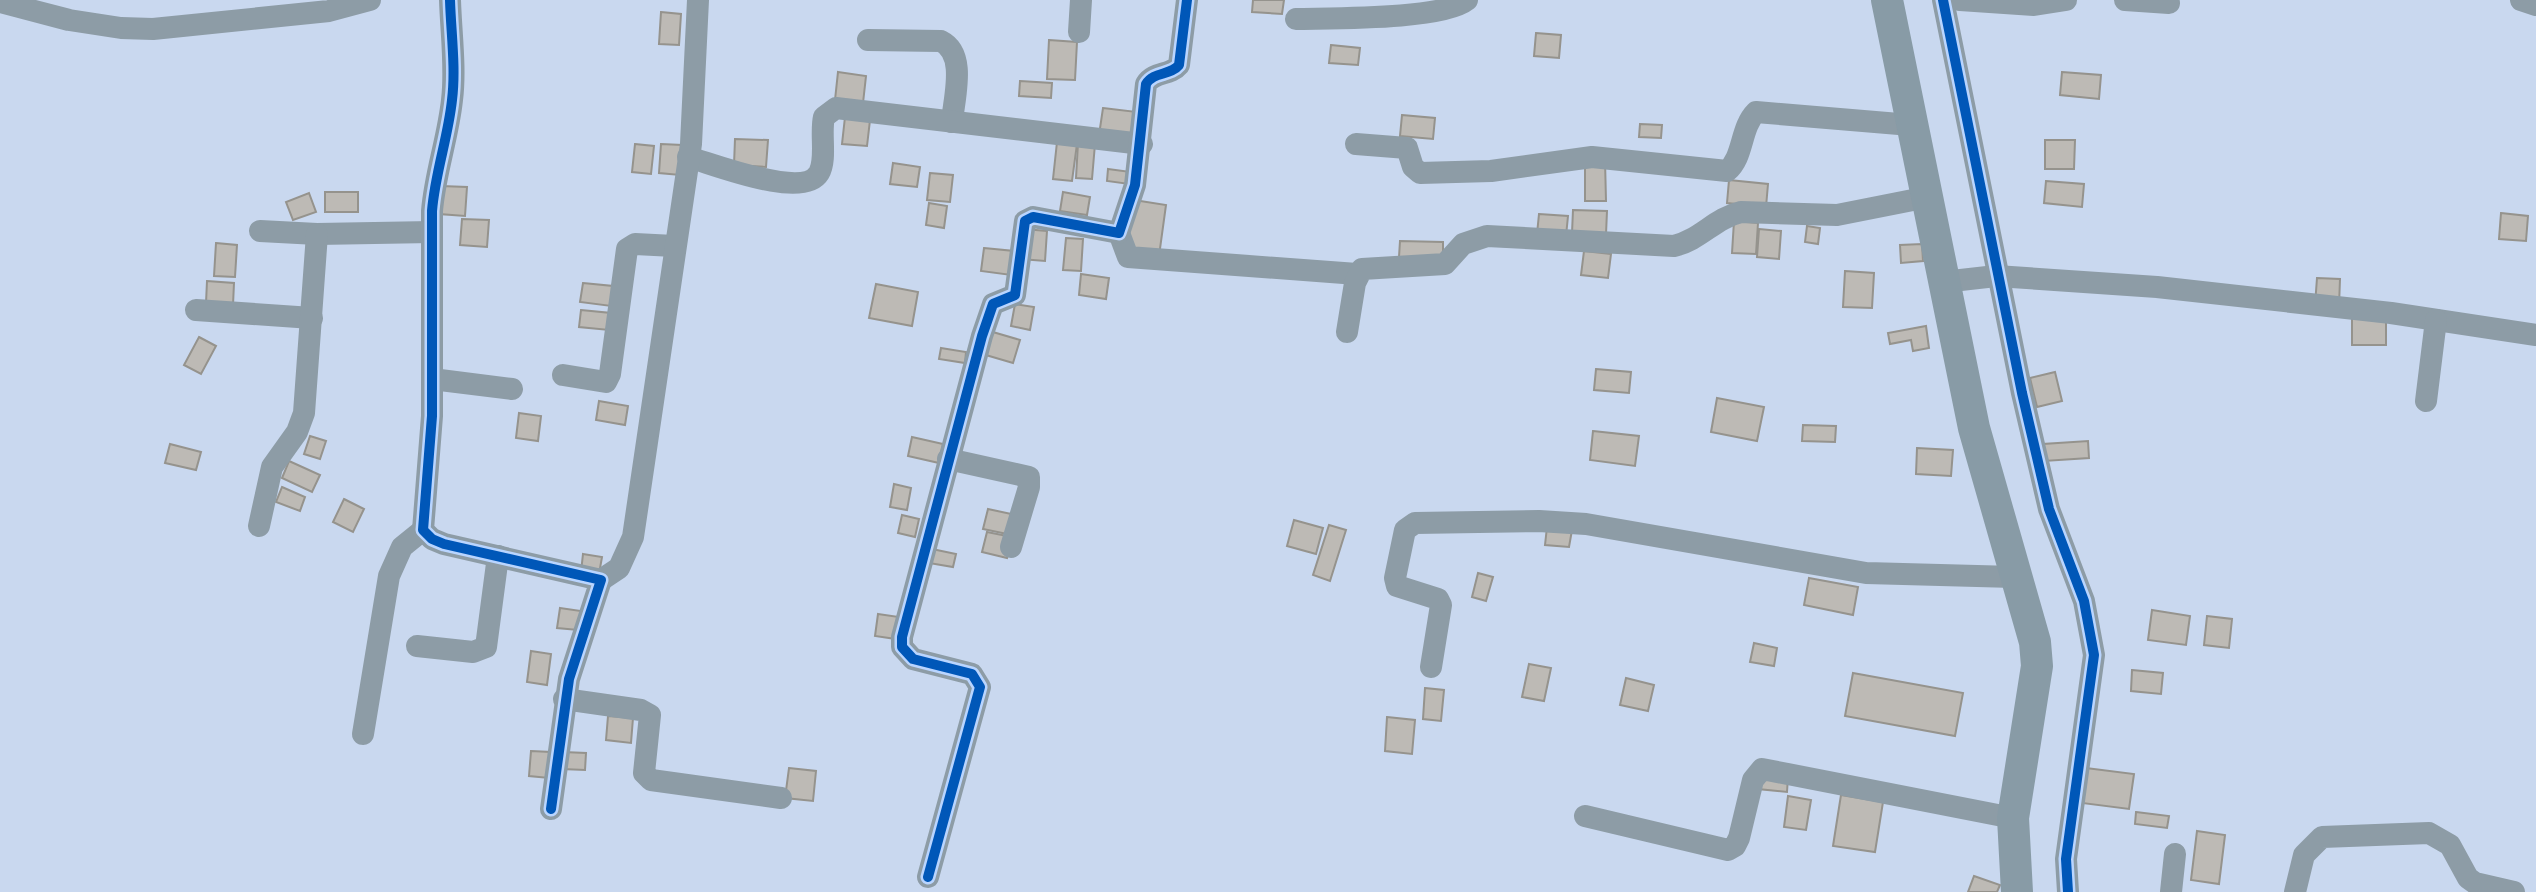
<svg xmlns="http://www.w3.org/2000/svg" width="2536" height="892" font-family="Mulish,sans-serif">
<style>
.building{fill:#bdbab5;stroke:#95938d;stroke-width:2}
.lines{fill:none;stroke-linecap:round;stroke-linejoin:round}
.minor{stroke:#8d9ca6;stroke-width:22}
.secondary{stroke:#889ba6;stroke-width:32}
.cycleway-casing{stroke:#b9d5ff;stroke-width:15}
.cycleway{stroke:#0057b8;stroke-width:10}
</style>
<rect width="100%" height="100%" fill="#c9d8ef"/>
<g class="building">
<polygon points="1253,0 1284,0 1282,14 1252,12"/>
<polygon points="661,12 681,14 679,45 659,44"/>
<polygon points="1536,33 1561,35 1559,58 1534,56"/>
<polygon points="1049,40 1077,42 1075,80 1047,79"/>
<polygon points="1331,45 1360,48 1358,65 1329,63"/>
<polygon points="838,72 866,76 863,103 835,100"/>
<polygon points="2062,72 2101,75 2099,99 2060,95"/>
<polygon points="1020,81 1052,83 1051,98 1019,96"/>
<polygon points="1103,108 1137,112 1133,139 1099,135"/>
<polygon points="1402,115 1435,118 1433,139 1400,136"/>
<polygon points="845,117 870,120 867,146 842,144"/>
<polygon points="1640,124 1662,125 1661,138 1639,137"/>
<polygon points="735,139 768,140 766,167 734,165"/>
<polygon points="2045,140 2075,140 2074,169 2045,169"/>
<polygon points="1057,142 1077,144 1072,181 1053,179"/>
<polygon points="1078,143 1095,144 1092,179 1076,178"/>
<polygon points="635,144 654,146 651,174 632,172"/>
<polygon points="661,144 682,145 680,175 659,173"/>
<polygon points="1585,160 1605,160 1606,201 1585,201"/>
<polygon points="893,163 920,167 917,187 890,184"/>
<polygon points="1108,169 1131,172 1129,184 1107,181"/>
<polygon points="930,173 953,175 950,202 927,200"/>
<polygon points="1729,180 1768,184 1766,207 1727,203"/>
<polygon points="2046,181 2084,184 2082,207 2044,203"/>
<polygon points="441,186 467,187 465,216 439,214"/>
<rect x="325" y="192" width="33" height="20"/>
<polygon points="1063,192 1090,197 1087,215 1060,211"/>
<polygon points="309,193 316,212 293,220 286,202"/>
<polygon points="1134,200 1166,205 1159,256 1126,251"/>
<polygon points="929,203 947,206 944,228 926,225"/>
<polygon points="1573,210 1607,211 1606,234 1572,233"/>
<polygon points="2501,213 2528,216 2526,241 2499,239"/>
<polygon points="1539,214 1568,216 1566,236 1537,234"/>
<polygon points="462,219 489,220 487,247 460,245"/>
<polygon points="1734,221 1758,223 1756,254 1732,253"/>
<polygon points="1807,226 1820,228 1818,244 1805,242"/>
<polygon points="1024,229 1047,231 1045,261 1021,259"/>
<polygon points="1759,229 1781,231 1779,259 1757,257"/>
<polygon points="1066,238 1083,239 1081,271 1063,270"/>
<polygon points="1400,241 1443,242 1443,258 1399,257"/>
<polygon points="216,243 237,245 235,277 214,276"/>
<polygon points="1922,244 1923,261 1901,263 1900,245"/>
<polygon points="984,248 1014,251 1011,275 981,271"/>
<polygon points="1584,251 1611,254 1608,278 1581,275"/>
<polygon points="1845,271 1874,273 1872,308 1843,307"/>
<polygon points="1081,274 1109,278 1106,299 1079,295"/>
<polygon points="2317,278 2340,279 2339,306 2315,305"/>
<polygon points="207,281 234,283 233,305 206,303"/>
<polygon points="583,283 613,286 611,306 580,302"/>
<polygon points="876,284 918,292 912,326 869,318"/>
<polygon points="1015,304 1034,307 1030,330 1011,326"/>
<polygon points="581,310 611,313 609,330 579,327"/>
<polygon points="2352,317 2386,318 2386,345 2352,345"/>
<polygon points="1926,326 1929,348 1913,351 1911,340 1890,344 1888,333"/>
<polygon points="986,330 1020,340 1013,363 979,353"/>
<polygon points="199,337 216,346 201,374 184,365"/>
<polygon points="941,348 966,352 965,363 939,359"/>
<polygon points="1596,369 1631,372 1629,393 1594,390"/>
<polygon points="2055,372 2062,401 2037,407 2030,378"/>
<polygon points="1717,398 1764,407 1757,441 1711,432"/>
<polygon points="599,401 628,406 625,425 596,420"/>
<polygon points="519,413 541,416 538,441 516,438"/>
<polygon points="1803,425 1836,426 1835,442 1802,441"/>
<polygon points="1593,431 1639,436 1635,466 1590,460"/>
<polygon points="310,436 326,441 320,459 304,454"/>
<polygon points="912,437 943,444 939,463 908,456"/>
<polygon points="2088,441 2089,458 2044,461 2043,444"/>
<polygon points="170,444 201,452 196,470 165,463"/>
<polygon points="1917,448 1953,450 1951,476 1916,474"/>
<polygon points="289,461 320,475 312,492 282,478"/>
<polygon points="894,484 911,488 907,510 890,507"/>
<polygon points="282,487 305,497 300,511 276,502"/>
<polygon points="344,499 364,509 353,532 333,522"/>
<polygon points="988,509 1016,515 1012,535 983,529"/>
<polygon points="902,515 919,519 915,537 898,533"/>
<polygon points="1294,520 1323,528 1316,554 1287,546"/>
<polygon points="1329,525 1346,530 1330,581 1313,575"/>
<polygon points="1547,527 1572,530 1569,547 1545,545"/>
<polygon points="987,532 1012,537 1007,558 982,552"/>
<polygon points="932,549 956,554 953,567 929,563"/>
<polygon points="583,554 602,557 599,574 581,572"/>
<polygon points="1478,573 1493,577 1486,601 1472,597"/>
<polygon points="1809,578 1858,587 1853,615 1804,605"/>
<polygon points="560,608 581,611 578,630 557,628"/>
<polygon points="2152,610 2190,616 2186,645 2148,640"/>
<polygon points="878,614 899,617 896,639 875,636"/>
<polygon points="2207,616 2232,619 2229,648 2204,645"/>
<polygon points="1754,643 1777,648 1774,666 1750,662"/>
<polygon points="531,651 551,654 547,685 527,682"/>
<polygon points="1529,664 1551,668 1544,701 1522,697"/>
<polygon points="2132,670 2163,673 2161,694 2131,691"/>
<polygon points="1853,673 1963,693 1955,736 1845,716"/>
<polygon points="1626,678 1654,685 1648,711 1620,705"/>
<polygon points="1425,688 1444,690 1441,721 1423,719"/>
<polygon points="608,716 633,718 631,743 606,740"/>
<polygon points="1387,717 1415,720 1412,754 1385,751"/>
<polygon points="531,751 551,752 549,778 529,776"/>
<polygon points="563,752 586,753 585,770 562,769"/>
<polygon points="789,768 816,771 813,801 785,798"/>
<polygon points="2086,768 2134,774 2129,809 2082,803"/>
<polygon points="1760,774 1788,777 1787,792 1758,789"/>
<polygon points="1841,795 1883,802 1875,852 1833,846"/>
<polygon points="1788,796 1811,800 1806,830 1784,827"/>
<polygon points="2136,812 2169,816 2167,828 2135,824"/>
<polygon points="2197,831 2225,835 2219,884 2191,880"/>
<polygon points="1974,876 2000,885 1997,892 1968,892"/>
</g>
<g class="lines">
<g class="minor">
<path d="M450 0C451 33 456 68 452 100 448 138 435 173 432 211V416L423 530 432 539 444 544 601 580 569 679 551 809"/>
<polyline points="1943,0 2022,393 2049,509 2084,601 2094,655 2066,859 2068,892"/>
<polyline points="1960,0 2034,5 2066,0"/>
<polyline points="2125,0 2169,3"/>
<polyline points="2521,0 2536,5"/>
<polyline points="0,2 69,20 121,28 153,29 329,11 370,0"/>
<path d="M1296 19C1332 18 1442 20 1467 0"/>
<polyline points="1079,32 1081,0"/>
<path d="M868 40 941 41C967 54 954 97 952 122"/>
<path d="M1356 144 1407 148 1413 167 1420 173 1491 171 1592 157 1727 171C1744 157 1740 128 1756 112L1911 125"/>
<path d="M688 157C714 164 803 200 819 173 827 159 820 133 824 117L836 108 1142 144"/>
<polyline points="260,231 317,234 432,232"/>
<polyline points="1119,233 1128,257 1357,274"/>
<polyline points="1943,282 1996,276 2157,287 2391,313 2536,335"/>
<polyline points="196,310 312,318"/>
<path d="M1347 332 1355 283 1362 269 1445 264 1463 244 1487 236 1674 246C1700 240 1715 218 1741 212L1837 215 1928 197"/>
<polyline points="563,375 606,382 610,374 627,249 635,244 674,246"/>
<polyline points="432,379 512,389"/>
<polyline points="2426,401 2436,320"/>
<polyline points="948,459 1029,477 1029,487 1011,547"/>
<polyline points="259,526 272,467 297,432 304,413 317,234"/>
<polyline points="601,580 619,568 633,537 691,144 698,0"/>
<polyline points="417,646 473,652 486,647 498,556"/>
<polyline points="1431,667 1441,605 1438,599 1397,586 1395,578 1405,530 1415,523 1539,521 1586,524 1866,573 2014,577"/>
<polyline points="564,699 641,710 650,715 644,773 651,780 781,798"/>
<polyline points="363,734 389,576 402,547 423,530"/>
<polyline points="1585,816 1728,850 1735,846 1739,838 1753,780 1762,769 2013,818"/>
<path d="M928 877 980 687 972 674 913 659 902 647V637L982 336 993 304 1015 295 1025 221 1033 217 1119 233 1135 185 1146 84C1154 71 1170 76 1179 65L1187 0"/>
<polyline points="2171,892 2175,854"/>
<polyline points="2295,892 2304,855 2322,837 2429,833 2450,845 2468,878 2475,883 2514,892"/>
</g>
<polyline class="secondary" points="1887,0 1974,428 2035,642 2037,666 2013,818 2017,892"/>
<g class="cycleway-casing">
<g id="cycleway">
<path d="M450 0C451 33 456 68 452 100 448 138 435 173 432 211V416L423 530 432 539 444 544 601 580 569 679 551 809"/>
<polyline points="1943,0 2022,393 2049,509 2084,601 2094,655 2066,859 2068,892"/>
<path d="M928 877 980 687 972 674 913 659 902 647V637L982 336 993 304 1015 295 1025 221 1033 217 1119 233 1135 185 1146 84C1154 71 1170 76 1179 65L1187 0"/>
</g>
</g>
<use href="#cycleway" class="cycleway"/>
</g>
</svg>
